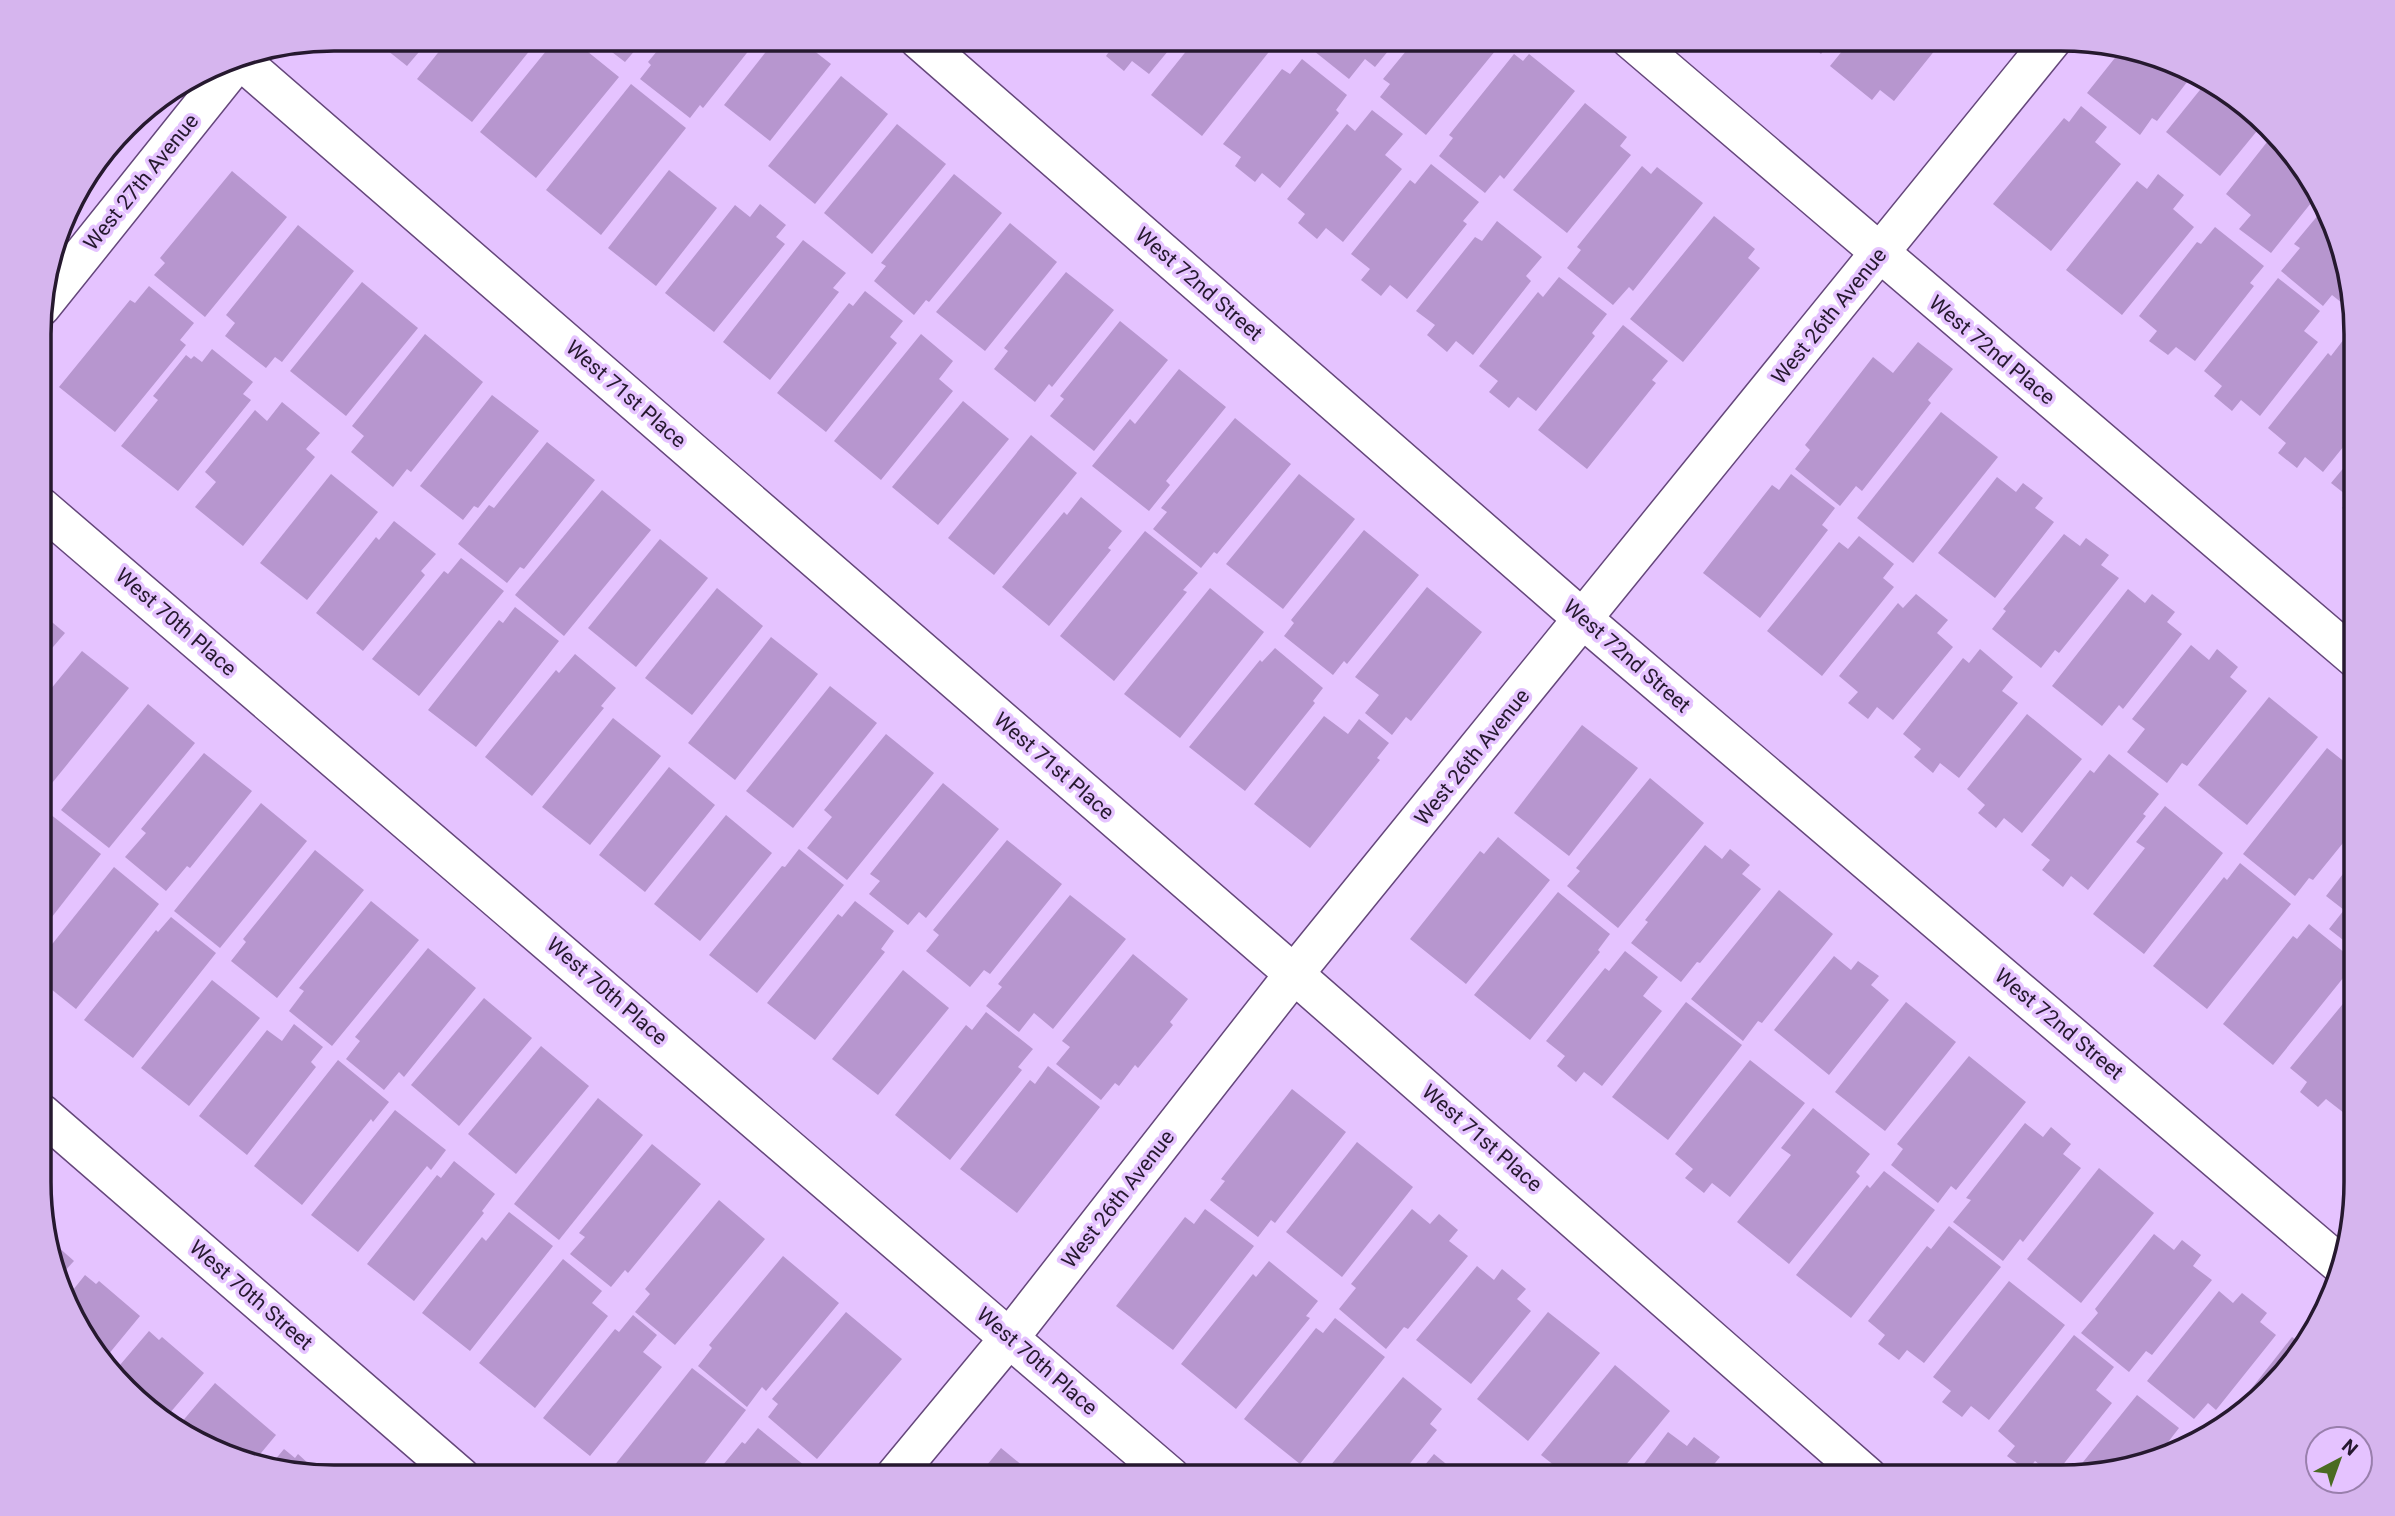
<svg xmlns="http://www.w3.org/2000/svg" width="2395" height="1516" font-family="Roboto,sans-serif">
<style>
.building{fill:#b796cf}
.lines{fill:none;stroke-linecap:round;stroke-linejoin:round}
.street-casing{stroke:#65477b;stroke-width:41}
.street{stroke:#fff;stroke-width:38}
.labels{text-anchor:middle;stroke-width:7;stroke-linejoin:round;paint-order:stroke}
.street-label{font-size:21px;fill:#26192f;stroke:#e5c3ff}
.rim{fill:none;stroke:#26192f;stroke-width:3.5}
</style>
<rect width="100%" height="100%" fill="#e5c3ff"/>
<g class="building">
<polygon points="373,39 430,39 407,66"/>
<polygon points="449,39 539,39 472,122 417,79"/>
<polygon points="565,39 572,39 619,77 536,178 480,132 551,45 556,49"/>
<polygon points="595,39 649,39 639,50 637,48 625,62"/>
<polygon points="667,39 758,39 703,108 700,105 690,118 640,79 651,65 648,62"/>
<polygon points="776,39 799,39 831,64 770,141 724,105"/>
<polygon points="1104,39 1178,39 1149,74 1132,61 1124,71 1106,56 1113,46"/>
<polygon points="1196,39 1260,39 1272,48 1202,136 1151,95"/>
<polygon points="1316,39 1398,39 1375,67 1365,59 1349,79 1309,47"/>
<polygon points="1416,39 1505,39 1426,135 1380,97 1390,84 1383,79"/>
<polygon points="1802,39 1833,39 1821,54"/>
<polygon points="1852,39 1944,39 1894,101 1880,90 1872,100 1830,66"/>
<polygon points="2122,49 2156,54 2194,73 2157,121 2152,118 2140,135 2087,93"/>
<polygon points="1514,54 1523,61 1529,54 1575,91 1504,179 1500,175 1485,193 1439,156 1453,138 1449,135"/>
<polygon points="1302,59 1347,95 1336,110 1339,113 1280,188 1262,173 1255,182 1235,166 1241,157 1223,144 1282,69 1290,74"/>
<polygon points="841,76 888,114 815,204 768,166"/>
<polygon points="2208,80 2225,88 2261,126 2220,176 2166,132"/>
<polygon points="631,84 686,128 601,235 546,190"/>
<polygon points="1585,103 1627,137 1620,146 1631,155 1567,233 1513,190"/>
<polygon points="2081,106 2107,127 2095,142 2121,164 2051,251 1993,204 2064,118 2069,122"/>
<polygon points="1372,110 1403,134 1385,155 1402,169 1343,242 1326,228 1317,239 1298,223 1305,214 1287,199 1347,124 1355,131"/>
<polygon points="897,124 946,164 872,254 824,213"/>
<polygon points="2271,137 2317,186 2319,193 2271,253 2239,229 2251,215 2226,194"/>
<polygon points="1431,164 1479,202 1463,221 1467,224 1407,299 1390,285 1381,296 1361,280 1370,269 1351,254 1410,180 1415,184"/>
<polygon points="1642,166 1651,174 1657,167 1703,203 1633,291 1629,287 1613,305 1567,268 1581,250 1577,247"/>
<polygon points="669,170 717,208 656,286 608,248"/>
<polygon points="232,171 287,217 205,317 154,275 165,263 160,258"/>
<polygon points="954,174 1002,213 929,302 926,300 914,315 874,281 886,266 881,263"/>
<polygon points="2158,174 2184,195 2173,209 2194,227 2122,315 2066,270 2137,181 2147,189"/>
<polygon points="760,204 786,225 776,237 785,244 714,332 665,293 735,205 750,217"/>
<polygon points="2324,208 2350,294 2342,303 2332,295 2323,306 2281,271 2300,248 2294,244"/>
<polygon points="1714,216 1755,249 1748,258 1760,268 1683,362 1630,319"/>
<polygon points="1497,221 1542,257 1526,276 1531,281 1473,355 1456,341 1447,352 1427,335 1435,325 1416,311 1475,237 1482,241"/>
<polygon points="1010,223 1057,262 985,351 936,312"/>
<polygon points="298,225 354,271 282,362 275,357 266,368 225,336 235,323 226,315"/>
<polygon points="2215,227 2264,266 2250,283 2254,286 2195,361 2176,347 2168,355 2149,341 2157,331 2139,316 2197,242 2201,244"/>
<polygon points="803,240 846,273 833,288 839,292 770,380 723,342"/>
<polygon points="1066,272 1114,310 1052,387 1049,384 1035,402 994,369 1008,351 1004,348"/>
<polygon points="1559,277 1607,314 1592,333 1595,336 1536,411 1518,397 1509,408 1489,392 1498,381 1479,366 1538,292 1543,297"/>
<polygon points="2278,278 2320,311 2304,331 2318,342 2260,416 2241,400 2232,411 2214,396 2222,386 2204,371"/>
<polygon points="362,282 418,328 346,416 290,371"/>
<polygon points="149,286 194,323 180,340 186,345 115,432 59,387 130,300 135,303"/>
<polygon points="865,291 903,321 890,337 897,343 826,432 777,393 849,303 853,306"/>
<polygon points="1120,321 1168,360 1094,451 1050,416 1064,399 1060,396"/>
<polygon points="1623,325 1668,361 1652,380 1656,383 1587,469 1538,430"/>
<polygon points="425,334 483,382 411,472 407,469 393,487 351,452 364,436 352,426"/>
<polygon points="921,334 953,361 939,379 953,391 881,480 834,441"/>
<polygon points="2344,339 2356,348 2356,431 2323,472 2305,457 2297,468 2278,453 2286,443 2268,428 2328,353 2331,356"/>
<polygon points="1918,342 1953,369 1928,400 1931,403 1862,491 1856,486 1840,506 1795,469 1810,450 1805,445 1873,357 1893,373"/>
<polygon points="212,349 253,382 243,394 251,400 178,491 121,446 158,400 153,396 186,355 191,359 194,356 202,362"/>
<polygon points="1179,369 1226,407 1166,481 1170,485 1149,511 1092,466 1130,419 1135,424"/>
<polygon points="492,395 539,431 478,508 474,506 463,520 420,486"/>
<polygon points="963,401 1009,439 938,525 892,487"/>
<polygon points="282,402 320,433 306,449 315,457 243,546 195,507 216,482 205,472 255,410 267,421"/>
<polygon points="1941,412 1998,457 1913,563 1857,518"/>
<polygon points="1235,418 1291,464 1217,554 1214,552 1201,568 1153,529 1167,512 1161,508"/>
<polygon points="1031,435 1077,473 994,575 948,538"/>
<polygon points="547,442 595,480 524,569 520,567 507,583 458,544 489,505 494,508"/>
<polygon points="2356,453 2356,519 2342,508 2350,498 2331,483"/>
<polygon points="331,474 378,512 307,600 260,563"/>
<polygon points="1299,474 1355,519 1283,609 1226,564"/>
<polygon points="1791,474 1835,508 1822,525 1828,530 1760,618 1703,573 1772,485 1779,490"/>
<polygon points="1997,477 2016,492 2023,483 2043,498 2035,508 2054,522 1995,598 1938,553"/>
<polygon points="602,490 651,530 564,636 515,595"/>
<polygon points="1081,497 1122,531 1108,548 1111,550 1049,626 1002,587 1064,512 1067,515"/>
<polygon points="394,521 436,554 421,571 425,575 363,651 316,613 376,537 379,540"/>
<polygon points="1364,530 1419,575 1347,664 1344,661 1333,675 1284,636 1294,623 1291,620"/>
<polygon points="1145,531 1198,573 1183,590 1187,592 1114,681 1060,636"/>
<polygon points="2064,534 2080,546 2086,538 2109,555 2101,565 2119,578 2059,653 2055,650 2041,668 1992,629 2006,611 2003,609"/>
<polygon points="1859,536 1894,564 1883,578 1894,587 1822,676 1767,631 1839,542 1848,549"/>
<polygon points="660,539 708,578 636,667 588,628"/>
<polygon points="461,558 504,591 419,696 372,659 444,571 448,574"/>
<polygon points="1427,587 1482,632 1411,721 1406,717 1392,735 1365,713 1379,695 1355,677"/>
<polygon points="717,588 763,626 692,715 645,678"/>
<polygon points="1210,588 1264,632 1180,738 1124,694"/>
<polygon points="2128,589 2145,603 2152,594 2175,612 2167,622 2182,634 2123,709 2119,705 2102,726 2052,686"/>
<polygon points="1916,594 1948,620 1937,633 1953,647 1893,720 1877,707 1868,719 1848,703 1858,692 1839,676 1898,603 1903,608"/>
<polygon points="515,607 559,641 476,747 428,710 499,620 503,623"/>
<polygon points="41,613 65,633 41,661"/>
<polygon points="771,637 818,674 735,780 688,743"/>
<polygon points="2191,645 2209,660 2217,649 2238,667 2230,677 2247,691 2187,766 2182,763 2167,783 2127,752 2145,729 2132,719"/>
<polygon points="1275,648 1323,688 1313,701 1315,703 1245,791 1189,747 1260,660 1262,662"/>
<polygon points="1980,649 2013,677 2002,691 2018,703 1959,778 1940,763 1933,773 1914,757 1921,749 1903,734 1963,658 1969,663"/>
<polygon points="82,651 129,688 44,793 41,790 41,701"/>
<polygon points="575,654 616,688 601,706 604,708 532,796 485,757 556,670 559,673"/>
<polygon points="830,686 877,723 793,828 746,791"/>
<polygon points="2269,697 2318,737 2247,825 2198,785"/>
<polygon points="148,704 195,743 109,848 61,810"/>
<polygon points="2027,714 2082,759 2022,833 2004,818 1996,828 1978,813 1985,805 1967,789"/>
<polygon points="1324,716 1348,734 1359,719 1389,743 1377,758 1380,760 1310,848 1254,804"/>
<polygon points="613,718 661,756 590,845 542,807"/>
<polygon points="1582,725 1638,768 1569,856 1514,813"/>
<polygon points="886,734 934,773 847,880 807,848 832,817 824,810"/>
<polygon points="2327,748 2356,771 2356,827 2313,880 2309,878 2295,896 2243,854"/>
<polygon points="204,753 252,791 190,868 187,866 166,891 125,857 146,833 141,829"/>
<polygon points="2109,754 2159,794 2143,814 2146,816 2088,890 2071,876 2063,887 2042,870 2050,860 2031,845 2090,770 2094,773"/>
<polygon points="669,767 715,805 645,892 599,855"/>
<polygon points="1650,778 1704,823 1618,928 1567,886 1580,871 1576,868"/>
<polygon points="943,783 999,829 926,918 919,912 908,925 869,894 880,881 870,874"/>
<polygon points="261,803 307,841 220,948 174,911"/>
<polygon points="2165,806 2223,853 2144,954 2093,914 2145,848 2136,842"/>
<polygon points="50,814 101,854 41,931 41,825"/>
<polygon points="726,815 772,853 700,941 654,904"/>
<polygon points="1498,837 1550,880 1466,984 1410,939 1480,851 1484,854"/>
<polygon points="1007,840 1062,884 990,974 984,970 970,987 926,951 939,935 933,930"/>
<polygon points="1705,845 1722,859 1730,849 1750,865 1742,874 1761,889 1700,963 1697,962 1681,982 1631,943 1648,922 1645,920"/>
<polygon points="799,849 844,885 757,993 709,955 782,866 785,867"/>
<polygon points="315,850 364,890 277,998 231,961 246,942 243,939"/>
<polygon points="2356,857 2356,950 2329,929 2344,910 2326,896"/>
<polygon points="2240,863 2291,904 2207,1009 2153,966 2224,877 2227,880"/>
<polygon points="114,867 159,904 76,1009 41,981 41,958"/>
<polygon points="1779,890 1833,934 1762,1023 1758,1021 1743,1041 1691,999"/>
<polygon points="1558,892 1610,934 1598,950 1600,952 1530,1040 1474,995"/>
<polygon points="1070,895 1126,939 1053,1029 1034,1013 1019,1032 986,1006 1002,987 998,984"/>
<polygon points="371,901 419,940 332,1046 289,1011 304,991 299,988"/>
<polygon points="855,901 894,931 881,949 885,952 815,1040 767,1003 838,914 842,917"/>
<polygon points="171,917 216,953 133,1058 84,1020 156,930 158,932"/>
<polygon points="2309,924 2356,962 2273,1065 2223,1024 2293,936 2297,939"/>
<polygon points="428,948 476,988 404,1077 399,1072 384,1090 346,1059 360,1041 355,1037"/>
<polygon points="1625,951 1658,977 1643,996 1662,1011 1602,1086 1584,1072 1576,1082 1557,1066 1565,1056 1546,1041 1605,968 1609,971"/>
<polygon points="1133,954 1188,999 1170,1022 1173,1025 1138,1068 1135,1065 1119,1086 1115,1083 1101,1100 1056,1064 1070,1047 1062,1041"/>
<polygon points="1834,956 1851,970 1858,961 1879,976 1871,985 1889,1000 1829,1075 1774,1030"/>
<polygon points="903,970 949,1008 878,1095 832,1059"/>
<polygon points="212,980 260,1018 189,1106 141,1068"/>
<polygon points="2356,988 2356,1099 2344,1113 2326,1099 2318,1107 2300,1092 2307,1082 2290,1068"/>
<polygon points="484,998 532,1038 459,1126 411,1085"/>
<polygon points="1686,1002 1742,1045 1668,1140 1612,1097"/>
<polygon points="1906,1002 1956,1042 1885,1131 1835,1092"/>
<polygon points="986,1012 1033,1049 1018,1067 1022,1070 950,1160 895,1115 966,1025 972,1030"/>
<polygon points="294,1024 323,1047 311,1062 316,1067 247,1155 199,1116 267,1030 282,1041"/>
<polygon points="541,1046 589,1086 516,1174 468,1134"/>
<polygon points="1969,1056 2026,1102 1956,1190 1951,1186 1938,1203 1891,1165 1903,1149 1897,1144"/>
<polygon points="338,1060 389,1102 373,1122 371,1119 302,1205 254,1166"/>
<polygon points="1750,1060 1805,1103 1730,1197 1712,1183 1704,1193 1685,1178 1693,1169 1675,1154"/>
<polygon points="1048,1066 1100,1107 1017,1213 960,1169 1030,1080 1035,1084"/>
<polygon points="1292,1089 1346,1132 1275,1223 1271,1220 1258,1237 1210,1200 1225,1181 1221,1179"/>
<polygon points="598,1098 643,1135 559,1240 514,1204"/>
<polygon points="1813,1108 1870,1154 1856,1172 1860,1176 1789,1264 1737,1222 1791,1155 1781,1148"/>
<polygon points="395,1110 446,1150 431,1170 427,1166 358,1252 311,1215"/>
<polygon points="2025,1123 2043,1137 2051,1127 2071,1144 2063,1154 2081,1168 2023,1242 2020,1239 2003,1261 1953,1222 1971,1200 1966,1198"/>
<polygon points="1357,1142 1413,1187 1342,1277 1286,1232"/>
<polygon points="652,1144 701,1184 628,1273 625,1270 611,1287 570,1254 585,1237 579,1233"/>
<polygon points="454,1161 495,1194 482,1211 484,1213 414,1301 367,1264 437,1175 441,1178"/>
<polygon points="2099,1168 2154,1213 2081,1303 2027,1259"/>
<polygon points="1884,1171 1935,1210 1851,1318 1796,1275 1867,1185 1870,1188"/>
<polygon points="719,1200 765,1239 675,1345 635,1312 650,1294 645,1289"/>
<polygon points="1205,1209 1254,1246 1173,1350 1116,1306 1185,1217 1194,1224"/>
<polygon points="1412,1209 1430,1224 1439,1214 1458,1230 1449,1241 1468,1256 1408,1329 1404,1327 1386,1349 1339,1309 1356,1288 1351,1284"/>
<polygon points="509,1212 553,1246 470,1351 422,1313 482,1237 486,1241"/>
<polygon points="1949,1226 2001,1267 1924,1363 1907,1350 1899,1360 1878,1344 1885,1335 1868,1321 1927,1246 1931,1249"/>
<polygon points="2154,1234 2174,1250 2182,1240 2201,1255 2193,1266 2212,1280 2152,1355 2146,1351 2129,1372 2081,1333 2098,1313 2095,1309"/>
<polygon points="48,1238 74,1261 61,1275"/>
<polygon points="783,1256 839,1303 766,1391 762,1387 747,1407 698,1366 712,1348 709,1345"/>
<polygon points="563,1259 602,1291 592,1303 608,1316 535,1408 479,1363"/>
<polygon points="1269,1261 1318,1301 1306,1316 1310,1318 1236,1409 1181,1364 1253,1274 1256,1277"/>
<polygon points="1477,1266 1494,1280 1502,1269 1526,1289 1517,1299 1531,1311 1471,1384 1416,1340"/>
<polygon points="85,1275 96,1284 99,1281 140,1316 103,1361 88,1346 69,1295"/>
<polygon points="2009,1281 2065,1325 1989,1420 1971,1406 1962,1417 1942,1402 1951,1391 1933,1377"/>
<polygon points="2219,1291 2233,1303 2242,1293 2267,1313 2260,1322 2276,1335 2216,1410 2208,1403 2194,1419 2147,1381"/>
<polygon points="846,1312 902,1359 817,1459 768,1417 778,1404 772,1399"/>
<polygon points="1548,1312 1600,1353 1528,1441 1477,1399"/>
<polygon points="633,1315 657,1335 643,1352 662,1367 590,1456 543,1418 615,1329 619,1332"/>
<polygon points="1335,1318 1385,1357 1300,1464 1244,1419 1316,1328 1323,1333"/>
<polygon points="149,1331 159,1340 162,1337 204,1373 163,1421 114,1372"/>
<polygon points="2074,1335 2114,1367 2096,1390 2112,1403 2054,1476 2035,1461 2027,1471 2007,1456 2015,1446 1998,1431"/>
<polygon points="2292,1337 2305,1347 2231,1417 2230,1416"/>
<polygon points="1615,1365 1670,1411 1616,1477 1569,1477 1541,1455"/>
<polygon points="692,1368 746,1410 694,1477 609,1477 606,1476"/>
<polygon points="1403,1377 1442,1409 1430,1424 1437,1430 1399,1477 1321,1477"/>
<polygon points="215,1383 276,1435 252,1464 239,1462 175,1430"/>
<polygon points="2137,1395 2179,1428 2165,1446 2170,1450 2080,1477 2071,1477"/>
<polygon points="758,1428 810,1470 804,1477 713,1477 742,1442 745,1444"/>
<polygon points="1668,1432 1687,1446 1694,1437 1720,1457 1711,1468 1723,1477 1634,1477"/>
<polygon points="1001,1448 1029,1471 1036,1477 977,1477"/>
<polygon points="284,1449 295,1458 298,1454 322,1476 269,1467"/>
<polygon points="1434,1454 1462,1477 1415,1477"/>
</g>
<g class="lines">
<g class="street-casing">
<g id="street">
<polyline points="918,39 1584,620 2343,1267"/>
<polyline points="1630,39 2356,659"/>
<polyline points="238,58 1294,974 1868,1477"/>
<polyline points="41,307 241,57"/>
<polyline points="41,507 1171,1477"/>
<polyline points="41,1113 461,1477"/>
<polyline points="894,1477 1010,1337 1294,974 2053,39"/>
</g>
</g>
<use href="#street" class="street"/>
</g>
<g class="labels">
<g class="street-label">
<text transform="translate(141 182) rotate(-51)" y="7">West 27th Avenue</text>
<text transform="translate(1199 284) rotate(41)" y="7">West 72nd Street</text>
<text transform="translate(1829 316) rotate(-51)" y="7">West 26th Avenue</text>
<text transform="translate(1992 350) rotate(40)" y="7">West 72nd Place</text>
<text transform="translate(626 394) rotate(41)" y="7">West 71st Place</text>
<text transform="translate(176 622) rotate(41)" y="7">West 70th Place</text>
<text transform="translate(1627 656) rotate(41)" y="7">West 72nd Street</text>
<text transform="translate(1472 757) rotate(-51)" y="7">West 26th Avenue</text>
<text transform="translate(1054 766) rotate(41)" y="7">West 71st Place</text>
<text transform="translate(607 991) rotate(41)" y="7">West 70th Place</text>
<text transform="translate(2059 1024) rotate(40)" y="7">West 72nd Street</text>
<text transform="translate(1482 1138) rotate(41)" y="7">West 71st Place</text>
<text transform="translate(1118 1199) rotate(-52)" y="7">West 26th Avenue</text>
<text transform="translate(251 1295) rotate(41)" y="7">West 70th Street</text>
<text transform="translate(1037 1361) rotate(41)" y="7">West 70th Place</text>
</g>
</g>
<path d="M0 0H2395V1516H0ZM334 51H2061A283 283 0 0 1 2344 334V1182A283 283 0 0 1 2061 1465H334A283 283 0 0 1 51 1182V334A283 283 0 0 1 334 51Z" fill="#d6b5ee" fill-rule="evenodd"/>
<path class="rim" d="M334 51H2061A283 283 0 0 1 2344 334V1182A283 283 0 0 1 2061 1465H334A283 283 0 0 1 51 1182V334A283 283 0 0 1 334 51Z"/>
<g transform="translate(2339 1460) rotate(41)"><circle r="33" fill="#e5c3ff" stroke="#997fac" stroke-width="2"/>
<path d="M0-5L12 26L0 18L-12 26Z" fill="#4a6b22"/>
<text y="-10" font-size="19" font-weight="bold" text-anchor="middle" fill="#26192f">N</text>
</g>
</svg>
